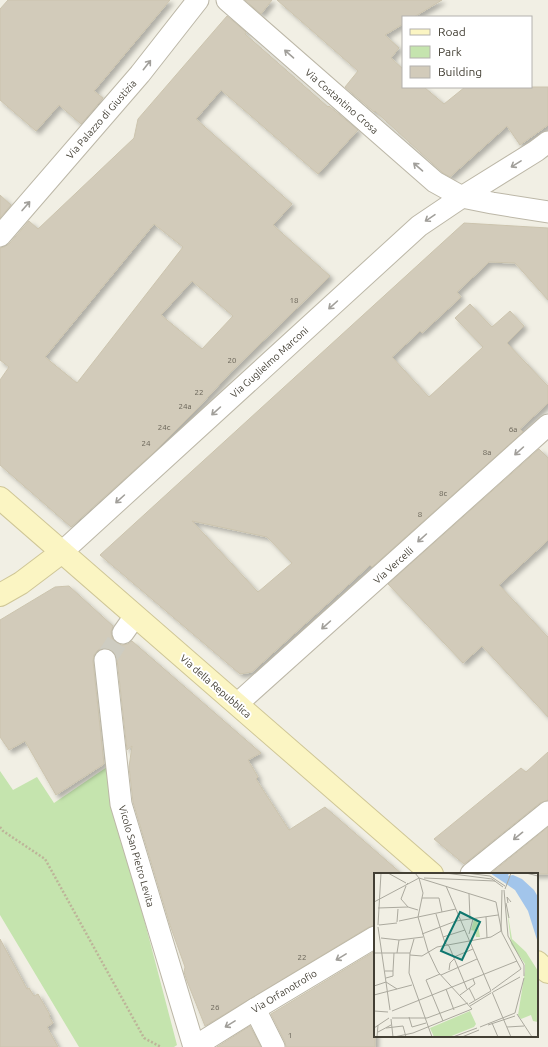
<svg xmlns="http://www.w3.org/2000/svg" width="548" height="1047" font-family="Ubuntu,sans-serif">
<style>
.green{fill:#c5e4ae}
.building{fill:#d2cbba;stroke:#ccc4ae;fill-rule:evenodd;filter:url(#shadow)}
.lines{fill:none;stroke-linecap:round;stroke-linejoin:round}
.street-tunnel{stroke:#ceccc1;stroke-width:21;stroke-dasharray:21 10;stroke-linecap:butt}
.street-casing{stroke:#bcb7a7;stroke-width:23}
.secondary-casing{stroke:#cfc696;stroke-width:24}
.path{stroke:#bdb499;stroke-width:2.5;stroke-dasharray:2 2;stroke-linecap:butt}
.street{stroke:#fff;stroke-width:21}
.secondary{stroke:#fbf5c3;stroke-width:22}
.oneway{stroke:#a19f9a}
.labels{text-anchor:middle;stroke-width:4;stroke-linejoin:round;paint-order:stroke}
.number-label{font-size:8px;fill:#676256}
.street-label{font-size:10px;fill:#433f34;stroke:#fff}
.inset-road{fill:none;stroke:#aba99e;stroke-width:1}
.view{fill:#0f766e;fill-opacity:0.15;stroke:#0f766e;stroke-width:2}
.inset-edge{fill:none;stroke:#433f34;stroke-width:2}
</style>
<defs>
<filter id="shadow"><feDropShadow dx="3.5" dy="3.5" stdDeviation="2" flood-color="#0004"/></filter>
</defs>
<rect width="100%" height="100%" fill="#f1efe4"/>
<polygon class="green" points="107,767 138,896 177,1045 174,1047 79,1047 0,915 0,771 13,790 37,777 54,803"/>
<g class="building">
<polygon points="8,0 170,0 94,91 103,98 81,124 59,105 36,131 0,100 0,9"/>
<polygon points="245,0 272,0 261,14"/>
<polygon points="277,0 442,0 414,17 403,17 403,24 385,35 399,48 391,58 403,69 403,87 424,87 444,104 465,87 548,87 548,125 520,145 507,126 450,177 443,173 375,111 374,112 345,87 358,71"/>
<path d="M227 16 246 32 245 34 328 107 329 106 358 130 318 174 221 90 196 119 292 204 273 225 330 276 230 373 196 410 152 454 71 527 0 465V380L9 367 0 360V248L4 247 9 244 29 221 38 229 134 138 138 119ZM154 224 183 247 77 383 45 357ZM192 281 233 316 202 349 161 315Z"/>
<polygon points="0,195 11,205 0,218"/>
<path d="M464 223 548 228V300L515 263 489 262 457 292 461 297 422 333 420 331 392 357 429 397 483 347 455 318 470 304 492 327 510 311 524 326 507 343 548 386V403L520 429 523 432 372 567 370 565 252 672 240 674 100 555ZM192 521 267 537 292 563 258 592Z"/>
<polygon points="539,449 548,458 548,540 499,585 548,637 548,717 482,646 463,663 388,584"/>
<polygon points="69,586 113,626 111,632 112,638 116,643 122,645 128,644 132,641 261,753 248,760 258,777 256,779 289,830 325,807 402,874 375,874 375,925 369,927 205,1026 187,981 184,972 185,967 170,925 133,802 129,767 132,746 127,750 117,659 115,653 110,649 103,648 98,650 94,655 93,661 104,764 56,795 25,741 9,750 0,737 0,620 55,587"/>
<polygon points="548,752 548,800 540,803 464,864 434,839 521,768 526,772"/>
<polygon points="548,827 548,874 490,874"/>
<polygon points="0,939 27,989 29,988 34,996 38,994 50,1015 49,1016 53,1023 47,1027 58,1047 0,1047"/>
<polygon points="375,951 375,1047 286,1047 285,1042 271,1014"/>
<polygon points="250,1026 261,1047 217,1047"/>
</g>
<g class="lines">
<polyline class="street-tunnel" points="105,660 123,633"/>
<g class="street-casing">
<g id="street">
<polyline points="227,0 435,182 462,197 492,203 548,212"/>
<polyline points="0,236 140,74 198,0"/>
<polyline points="62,552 419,226 462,197 536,151 548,142"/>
<polyline points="123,633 135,616"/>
<polyline points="105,660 121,804 194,1047"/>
<polyline points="237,704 548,425"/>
<polyline points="471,874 548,812"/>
<polyline points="255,1009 274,1047"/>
<polyline points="194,1047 255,1009 375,937"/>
</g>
</g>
<g class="secondary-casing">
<g id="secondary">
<polyline points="0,498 432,874"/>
<polyline points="0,595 21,583 62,552"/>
<polyline points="537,962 548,972"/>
</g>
</g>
<polyline class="path" points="0,827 3,831 45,859 144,1038 161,1047"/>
<use href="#street" class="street"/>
<use href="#secondary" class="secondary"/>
</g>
<defs><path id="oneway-shaft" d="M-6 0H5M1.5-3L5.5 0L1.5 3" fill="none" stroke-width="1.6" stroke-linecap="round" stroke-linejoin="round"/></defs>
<g class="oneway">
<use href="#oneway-shaft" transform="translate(289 54) rotate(-139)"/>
<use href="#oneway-shaft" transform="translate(147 65) rotate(-52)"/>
<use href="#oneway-shaft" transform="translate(516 164) rotate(148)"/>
<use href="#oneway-shaft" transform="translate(418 167) rotate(-139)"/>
<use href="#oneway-shaft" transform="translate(26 206) rotate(-49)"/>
<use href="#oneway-shaft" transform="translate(430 218) rotate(146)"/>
<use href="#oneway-shaft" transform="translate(333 305) rotate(138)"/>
<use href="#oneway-shaft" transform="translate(216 411) rotate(138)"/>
<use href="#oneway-shaft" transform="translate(519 451) rotate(138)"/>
<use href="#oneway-shaft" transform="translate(120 499) rotate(138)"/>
<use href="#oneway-shaft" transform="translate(422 538) rotate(138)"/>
<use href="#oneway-shaft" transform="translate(326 625) rotate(138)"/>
<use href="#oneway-shaft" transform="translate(518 836) rotate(141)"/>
<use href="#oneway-shaft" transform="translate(341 957) rotate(149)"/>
<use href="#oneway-shaft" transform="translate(230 1024) rotate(148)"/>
</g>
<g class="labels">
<g class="number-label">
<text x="294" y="303">18</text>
<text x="232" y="363">20</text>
<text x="199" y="395">22</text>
<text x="185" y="409">24a</text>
<text x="164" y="430">24c</text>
<text x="513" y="432">6a</text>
<text x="146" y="446">24</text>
<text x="487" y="455">8a</text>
<text x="443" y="496">8c</text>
<text x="420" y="517">8</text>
<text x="302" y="960">22</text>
<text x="215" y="1010">26</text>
<text x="290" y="1038">1</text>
</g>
<g class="street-label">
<text transform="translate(342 101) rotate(41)" y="4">Via Costantino Crosa</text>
<text transform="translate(101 119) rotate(-49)" y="4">Via Palazzo di Giustizia</text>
<text transform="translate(269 362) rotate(-42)" y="4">Via Guglielmo Marconi</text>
<text transform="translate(393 565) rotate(-42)" y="4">Via Vercelli</text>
<text transform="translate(216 686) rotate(41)" y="4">Via della Repubblica</text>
<text transform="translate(137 856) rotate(74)" y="4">Vicolo San Pietro Levita</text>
<text transform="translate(284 991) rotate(-31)" y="4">Via Orfanotrofio</text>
</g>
</g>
<g transform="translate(374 873)">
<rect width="164" height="164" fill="#f1efe4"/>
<path d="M133 36 138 66 152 79 164 98V149L159 148 157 142 147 146 144 142 151 98V91L137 71ZM103 45 106 64H102L101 58 97 57 100 46ZM96 138 102 151 100 154 75 164H60L56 155Z" fill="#c5e4ae"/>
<path d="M116 0H135L134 3 139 2 148 6 160 17 164 24V70L154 38 141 17Z" fill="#a2c5eb"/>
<path class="inset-road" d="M14 0 32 10M71 0 118 6 129 14M92 0 116 3 131 13M152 0 164 3M45 5 122 29 128 60 147 96 118 117M50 5 121 8M34 10 32 12 45 5M32 13 27 26 34 34M72 13 117 118M131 16 137 0M130 17 134 63 150 92V103M95 21 96 46M48 25H65L68 39M0 29 32 12M132 30 135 45M134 30 133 24 137 29M4 35 34 34 44 37M62 41 71 70 75 73 93 116M112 44 113 65M25 48 82 36M23 49 24 36M4 52 7 0M5 52 23 50M4 54 16 137M127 58 128 17M48 61 82 48 124 42M95 61 99 46M69 64 91 57M7 65 25 67 49 64M40 66 36 80 35 100 58 164M0 80H36M23 80 25 67M36 82 48 83 63 74 117 64 127 58M80 84 99 76M75 97 76 90 80 86M11 98H19L20 80M66 101 52 107 69 148M67 102 103 86M12 105 19 103V98M0 113 12 109 23 116M95 115 101 127M72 116 80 137M118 119 137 164M119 119 146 104M0 122 38 112M86 122 101 111 99 106M95 131 117 118M96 133 117 120M0 138 14 139M18 138 143 88M143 141 158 164M35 144 38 154 52 150M18 145H53L94 130M17 146 19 164M118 150 124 164M114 152 141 143M106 154 141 140 150 105M133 154 150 153M0 155 15 145M12 155 29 153 32 164M4 159 17 152M3 164 4 152M20 164 39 160 98 136 64 99 54 78 44 44 49 20 45 5 41 0M79 164 103 155M88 164 105 157"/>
<path class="view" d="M86 39 106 49 88 87 67 78Z"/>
<rect width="164" height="164" class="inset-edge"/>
</g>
<rect x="402" y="16" width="130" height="72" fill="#ffffff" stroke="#b4b2ae"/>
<rect x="410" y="29" width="20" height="6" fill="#fbf5c3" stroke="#b4b2ae"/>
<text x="438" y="36" font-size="12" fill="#433f34">Road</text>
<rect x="410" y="46" width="20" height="12" fill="#c5e4ae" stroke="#b4b2ae"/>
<text x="438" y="56" font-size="12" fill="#433f34">Park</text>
<rect x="410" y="66" width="20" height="12" fill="#d2cbba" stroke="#b4b2ae"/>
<text x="438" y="76" font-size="12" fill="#433f34">Building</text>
</svg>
